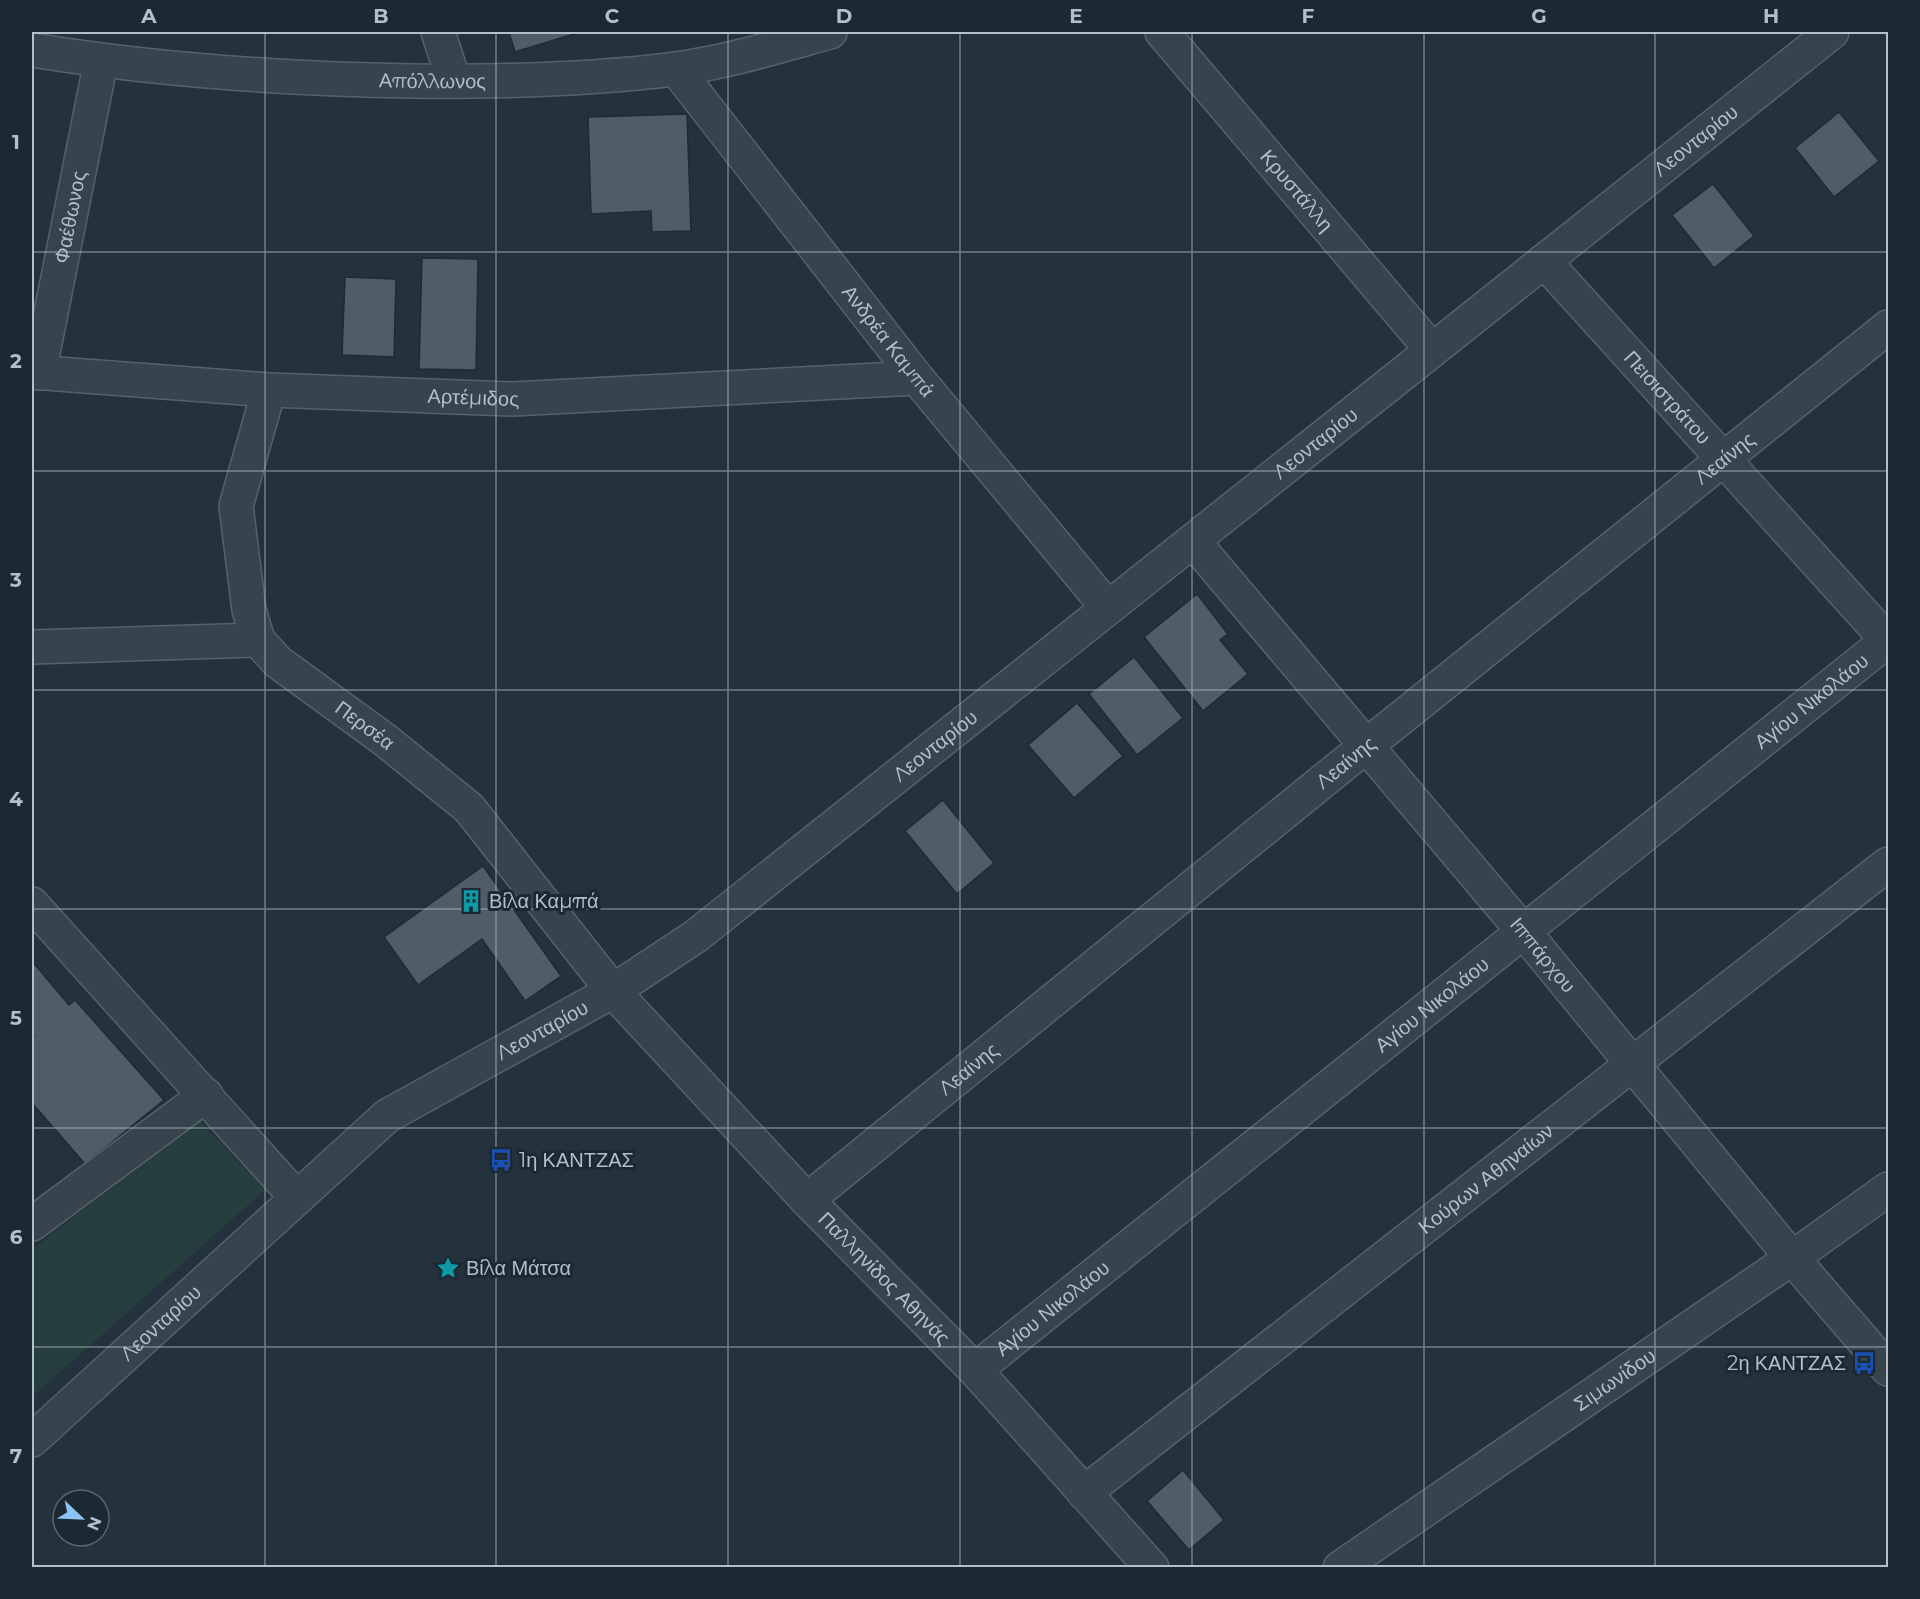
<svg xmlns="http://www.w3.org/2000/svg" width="1920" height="1599" font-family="Montserrat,sans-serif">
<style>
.green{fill:#263e3d}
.building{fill:#4e5d67;stroke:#1f2b34;stroke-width:1.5}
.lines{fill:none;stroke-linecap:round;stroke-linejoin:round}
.minor-casing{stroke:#56626b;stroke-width:36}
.minor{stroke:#38444d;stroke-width:33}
.grid{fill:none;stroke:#b4bfc8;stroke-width:1.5;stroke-opacity:0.55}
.labels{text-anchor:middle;stroke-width:6;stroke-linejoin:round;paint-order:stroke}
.street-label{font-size:20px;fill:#b4bfc8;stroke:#1d2932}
.poi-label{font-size:20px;fill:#b4bfc8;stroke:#1d2932;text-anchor:start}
.neatline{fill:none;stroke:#b4bfc8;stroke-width:2}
.grid-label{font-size:20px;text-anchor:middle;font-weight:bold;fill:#b4bfc8}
</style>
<rect width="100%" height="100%" fill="#24323d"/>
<polygon class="green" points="200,1121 265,1190 32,1397 32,1249"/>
<g class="building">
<polygon points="509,32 573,32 574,34 515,52"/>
<polygon points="1839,112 1879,161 1834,197 1795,148"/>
<polygon points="687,114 691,231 652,232 651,211 591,214 588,117"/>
<polygon points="1713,184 1754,236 1714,268 1672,215"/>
<polygon points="422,258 478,259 476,370 419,369"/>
<polygon points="345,277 396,279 394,357 342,355"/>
<polygon points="1197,594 1228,634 1220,640 1248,674 1203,711 1144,637"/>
<polygon points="1134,657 1183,718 1137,755 1089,694"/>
<polygon points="1077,703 1123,756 1074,798 1028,745"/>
<polygon points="943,800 994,863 957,894 905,831"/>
<polygon points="483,866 561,976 525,1001 482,939 418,985 384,937"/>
<polygon points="32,961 69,1005 75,1000 164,1100 85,1164 32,1103 32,1038 34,1036 32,1033"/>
<polygon points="1183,1470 1224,1520 1189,1550 1147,1501"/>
</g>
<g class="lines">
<g class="minor-casing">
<g id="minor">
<polyline points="438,32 454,81"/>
<path id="s1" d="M1162 32 1432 350"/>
<path id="s2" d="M32 50C157 70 285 79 412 81 500 82 588 80 675 69 728 62 779 46 830 32"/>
<path id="s3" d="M676 69 917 378 1108 608"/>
<path id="s4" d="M1544 261 1888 641"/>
<path id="s5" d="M32 372 269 390 513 399 917 378"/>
<path id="s6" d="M39 373 101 61"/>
<path id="s7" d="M269 390 236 506 249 610 258 640 278 662 385 740 469 808 613 991 807 1200 975 1370 1152 1568"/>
<path id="s8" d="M1193 541 1524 932 1792 1258 1888 1369"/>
<polyline points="32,647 258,640"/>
<polyline points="32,904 297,1198"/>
<path id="s9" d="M807 1200 1366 746 1888 327"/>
<polyline points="32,1224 206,1095"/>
<path id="s10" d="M975 1370 1888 640"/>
<path id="s11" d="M32 1440 387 1116 613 991 696 936 1832 32"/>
<path id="s12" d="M1084 1493 1888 864"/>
<path id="s13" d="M1340 1568 1792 1258 1888 1189"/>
</g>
</g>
<use href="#minor" class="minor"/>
</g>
<path class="grid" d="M265 32V1568M496 32V1568M728 32V1568M960 32V1568M1192 32V1568M1424 32V1568M1655 32V1568M32 252H1888M32 471H1888M32 690H1888M32 909H1888M32 1128H1888M32 1347H1888"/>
<defs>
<g id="building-bare" transform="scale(1.8)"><path d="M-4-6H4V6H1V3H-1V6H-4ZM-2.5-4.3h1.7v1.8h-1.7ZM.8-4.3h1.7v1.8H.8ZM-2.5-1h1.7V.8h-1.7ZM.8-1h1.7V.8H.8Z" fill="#0f9aa8" stroke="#1d2932" stroke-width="2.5" paint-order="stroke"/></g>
<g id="bus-bare" transform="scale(1.8)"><path d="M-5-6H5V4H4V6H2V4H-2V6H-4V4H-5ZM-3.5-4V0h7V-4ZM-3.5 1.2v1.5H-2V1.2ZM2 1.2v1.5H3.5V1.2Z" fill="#1a4fb4" stroke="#1d2932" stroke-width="2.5" paint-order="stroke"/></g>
<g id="sight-bare" transform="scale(1.8)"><path d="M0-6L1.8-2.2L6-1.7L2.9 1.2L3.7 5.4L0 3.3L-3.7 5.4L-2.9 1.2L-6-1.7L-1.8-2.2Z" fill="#0f9aa8" stroke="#1d2932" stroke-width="2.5" paint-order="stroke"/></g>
</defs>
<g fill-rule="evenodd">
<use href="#building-bare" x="471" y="901"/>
<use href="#bus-bare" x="501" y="1160"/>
<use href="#sight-bare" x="448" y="1268"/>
<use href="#bus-bare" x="1864" y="1363"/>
</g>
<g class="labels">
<g class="street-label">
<text dy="7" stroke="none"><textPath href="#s2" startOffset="402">Απόλλωνος</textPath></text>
<text dy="7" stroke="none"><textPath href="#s11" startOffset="2116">Λεονταρίου</textPath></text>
<text dy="7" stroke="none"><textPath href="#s1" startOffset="208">Κρυστάλλη</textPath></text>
<text dy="7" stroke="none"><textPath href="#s6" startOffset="159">Φαέθωνος</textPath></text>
<text dy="7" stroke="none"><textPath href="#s3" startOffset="345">Ανδρέα Καμπά</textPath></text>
<text dy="7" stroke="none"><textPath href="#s5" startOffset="442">Αρτέμιδος</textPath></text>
<text dy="7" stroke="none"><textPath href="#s4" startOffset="184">Πεισιστράτου</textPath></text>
<text dy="7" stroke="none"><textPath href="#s11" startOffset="1630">Λεονταρίου</textPath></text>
<text dy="7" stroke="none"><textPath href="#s9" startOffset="1180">Λεαίνης</textPath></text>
<text dy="7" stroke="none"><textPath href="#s10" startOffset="1071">Αγίου Νικολάου</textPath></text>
<text dy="7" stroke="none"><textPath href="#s7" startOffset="394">Περσέα</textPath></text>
<text dy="7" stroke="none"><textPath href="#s11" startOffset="1144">Λεονταρίου</textPath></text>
<text dy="7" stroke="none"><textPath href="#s9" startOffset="694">Λεαίνης</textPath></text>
<text dy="7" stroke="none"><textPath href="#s8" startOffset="542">Ιππάρχου</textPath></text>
<text dy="7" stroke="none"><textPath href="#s10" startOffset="585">Αγίου Νικολάου</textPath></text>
<text dy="7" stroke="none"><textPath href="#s11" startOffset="658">Λεονταρίου</textPath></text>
<text dy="7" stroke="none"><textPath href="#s9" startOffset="208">Λεαίνης</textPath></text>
<text dy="7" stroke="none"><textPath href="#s12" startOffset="510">Κούρων Αθηναίων</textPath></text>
<text dy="7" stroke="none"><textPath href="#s7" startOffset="1155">Παλληνίδος Αθηνάς</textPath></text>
<text dy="7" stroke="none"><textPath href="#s10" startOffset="99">Αγίου Νικολάου</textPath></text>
<text dy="7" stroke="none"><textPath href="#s11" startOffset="174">Λεονταρίου</textPath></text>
<text dy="7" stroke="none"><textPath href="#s13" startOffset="333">Σιμωνίδου</textPath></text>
</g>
<g class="poi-label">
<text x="489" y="908">Βίλα Καμπά</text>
<text x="519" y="1167">1η ΚΑΝΤΖΑΣ</text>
<text x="466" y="1275">Βίλα Μάτσα</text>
<text x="1846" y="1370" text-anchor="end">2η ΚΑΝΤΖΑΣ</text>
</g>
</g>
<rect width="1920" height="1599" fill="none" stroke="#1d2932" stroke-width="66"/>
<g transform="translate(81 1518) rotate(113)"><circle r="28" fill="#1d2932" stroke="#59656e" stroke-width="1.5"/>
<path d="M0-4.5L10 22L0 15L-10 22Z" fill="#8dc3f4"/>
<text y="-9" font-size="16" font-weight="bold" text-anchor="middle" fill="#b4bfc8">N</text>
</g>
<rect x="33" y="33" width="1854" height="1533" class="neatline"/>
<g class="grid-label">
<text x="149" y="23">A</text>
<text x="381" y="23">B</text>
<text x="612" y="23">C</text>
<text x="844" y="23">D</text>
<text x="1076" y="23">E</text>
<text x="1308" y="23">F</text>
<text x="1539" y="23">G</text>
<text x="1771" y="23">H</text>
<text x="16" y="149">1</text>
<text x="16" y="368">2</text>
<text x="16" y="587">3</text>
<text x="16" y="806">4</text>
<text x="16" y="1025">5</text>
<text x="16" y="1244">6</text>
<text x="16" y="1463">7</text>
</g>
</svg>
